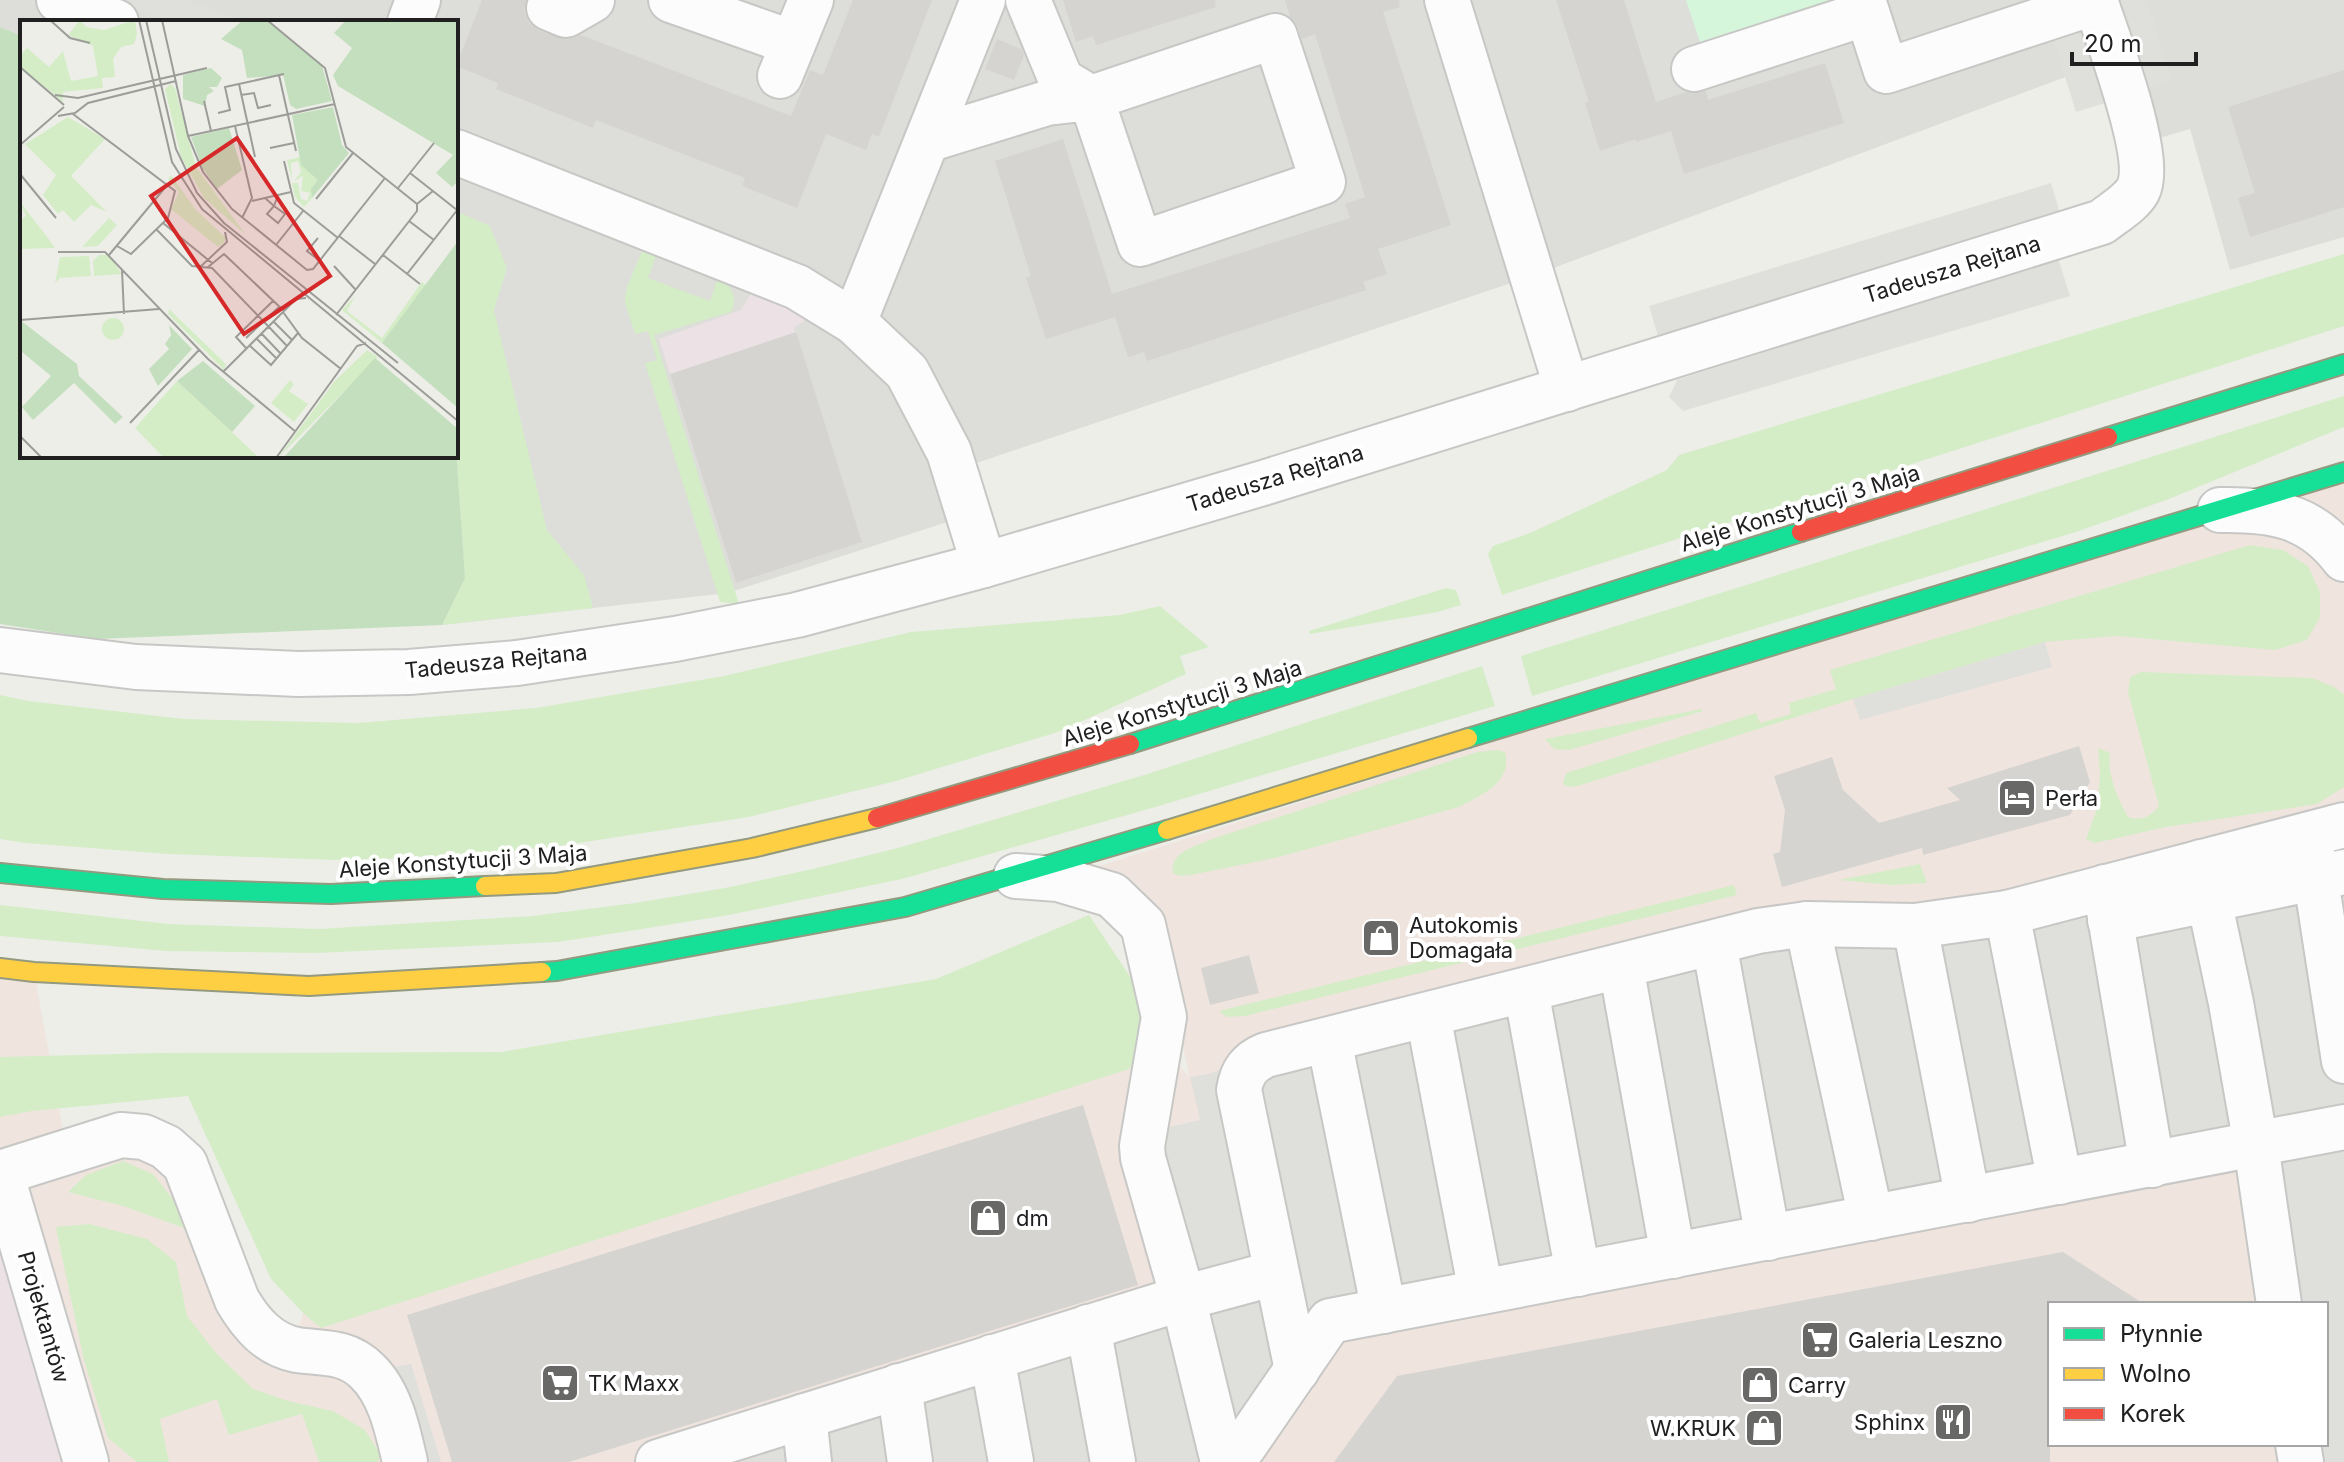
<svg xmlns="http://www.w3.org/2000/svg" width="2344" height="1462" font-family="Inter,sans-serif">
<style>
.residential{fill:#ddddda}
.commercial{fill:#f0e4de;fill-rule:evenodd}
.industrial{fill:#ece2e6}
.grass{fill:#d4edc7}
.forest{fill:#c3dfbd}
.park{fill:#d6f6dc}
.parking{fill:#dfdfdc}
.building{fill:#d5d4d0}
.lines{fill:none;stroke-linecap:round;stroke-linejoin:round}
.street-casing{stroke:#c7c7c5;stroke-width:48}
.fast-casing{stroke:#939a7f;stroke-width:22}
.slow-casing{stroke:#939a7f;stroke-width:22}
.jam-casing{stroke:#939a7f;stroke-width:22}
.street{stroke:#fcfcfc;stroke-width:44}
.fast{stroke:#16e098;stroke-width:18}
.slow{stroke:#ffcf43;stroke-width:18}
.jam{stroke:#f24e42;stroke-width:18}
.labels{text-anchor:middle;stroke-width:8;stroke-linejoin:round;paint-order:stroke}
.street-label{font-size:22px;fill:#202020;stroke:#fff}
.poi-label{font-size:22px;fill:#202020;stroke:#fff;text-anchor:start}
.inset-road{fill:none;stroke:#9c9c99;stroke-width:2}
.view{fill:#d62828;fill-opacity:0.15;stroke:#d62828;stroke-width:4}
.inset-edge{fill:none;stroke:#202020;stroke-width:4}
</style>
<rect width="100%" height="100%" fill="#eeeee9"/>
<polygon class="residential" points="0,0 2344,0 2344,237 2230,270 2190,129 2139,144 2114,59 1532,276 956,470 969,515 728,593 442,625 465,578 456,450 456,22 22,22 22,36 0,27"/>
<path class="commercial" d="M2344 473V1462H86L0 1173V968L34 972 67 1151 166 1147 226 1325 255 1352 287 1365 303 1313 1150 1038 1189 1076 1181 1036 1175 976 1058 879ZM2050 1304H2326V1444H2050Z"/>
<g class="industrial">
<polygon points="754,288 811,315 794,328 862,542 736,583 659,339 741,310"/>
<polygon points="0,1215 86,1462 0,1462"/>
</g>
<g class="grass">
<polygon points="456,211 490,226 507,268 494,310 547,530 584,575 593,608 442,625 465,578 456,450"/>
<path d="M644 246 658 251 648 278 710 301 719 275C730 286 739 296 731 312L654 335 739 604 720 602 645 363 657 360 648 331 635 334 625 303V297L627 287Z"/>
<polygon points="2344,254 2344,326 1502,595 1488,554 1493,546 1530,533 1667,470 1679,455"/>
<polygon points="2344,396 2344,427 2169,499 2079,531 1532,696 1521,656"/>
<polygon points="2250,545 2283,550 2308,566 2320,592 2320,617 2307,640 2275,650 2117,636 2045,642 1853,699 1578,786 1568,787 1563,784 1566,773 1756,713 1760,723 1791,714 1789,703 1836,689 1830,670"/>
<polygon points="1446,588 1456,590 1461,605 1438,612 1310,634 1309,631"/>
<polygon points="1160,606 1209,647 1180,656 1186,674 1058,732 896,781 749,817 552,847 446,857 334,860 168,854 26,843 0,839 0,695 28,701 184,719 358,723 536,708 724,676 911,632 1120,615"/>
<polygon points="1482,666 1495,706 1159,806 902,879 729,915 636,930 558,942 316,953 166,951 0,936 0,905 169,924 319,929 532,916 635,903 725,888 817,868 898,848 1144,775"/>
<path d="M2141 672 2312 678 2332 686 2344 694V787L2317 804 2166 827 2095 843 2086 839 2098 806 2100 774 2098 748 2110 753C2107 776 2117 796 2128 817 2142 821 2150 817 2159 806L2128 692 2130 677Z"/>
<polygon points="1702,709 1703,711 1569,750 1554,749 1545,739"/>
<path d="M1498 750 1505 752C1513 783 1481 795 1459 807L1279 857 1191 875 1180 876 1173 873C1169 852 1196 846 1212 839L1477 752Z"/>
<polygon points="1920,864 1927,883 1892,885 1839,880"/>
<polygon points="1734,885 1737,895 1245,1016 1227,1017 1219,1011"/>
<polygon points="1089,915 1131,978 1150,1038 1129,1069 321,1328 303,1313 271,1279 188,1096 32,1111 0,1117 0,1057 156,1053 501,1052 936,979"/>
<polygon points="123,1161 153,1174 178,1206 184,1228 123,1206 68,1192 86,1175"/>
<polygon points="89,1224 147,1239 176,1262 187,1316 216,1353 253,1389 288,1401 333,1411 365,1430 380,1454 378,1462 319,1462 302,1414 229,1435 217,1399 160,1419 169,1462 137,1462 108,1438 84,1360 59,1243 56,1227"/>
</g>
<polygon class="forest" points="0,27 22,36 22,456 456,456 456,450 465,578 442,625 97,639 0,624"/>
<polygon class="park" points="1686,0 1836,0 1701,45"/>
<g class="parking">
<polygon points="113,0 186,0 243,22 170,22"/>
<polygon points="2118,0 2147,0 2172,80 2146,89"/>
<polygon points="2082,28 2105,103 2076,112 2053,38"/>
<polygon points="2051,183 2060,213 1658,336 1649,306"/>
<polygon points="2058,258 2070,296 1683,411 1669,397 1677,380"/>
<polygon points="2045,642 2052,667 1860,720 1853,699"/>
<polygon points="2344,885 2344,1462 2301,1462 2298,1444 2326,1444 2326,1304 2279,1304 2256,1146 1330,1321 1230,1462 657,1462 1163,1303 1119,1139 1200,1120 1190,1077 1208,1074 1266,1055 1621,966"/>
<polygon points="411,1364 441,1462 405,1462 367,1371"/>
</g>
<g class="building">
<polygon points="482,0 526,0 524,12 529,23 539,31 567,40 581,35 791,116 810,70 823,75 853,0 932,0 879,137 872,134 866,150 826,134 797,208 742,186 745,178 596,120 593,128 496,89 498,83 456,66"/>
<polygon points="1063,0 1215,0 1216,7 1096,45 1093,36 1076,42"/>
<polygon points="1285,0 1399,0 1400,7 1383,12 1451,225 1378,249 1387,274 1363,282 1366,290 1147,361 1144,352 1128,357 1115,317 1046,339 1026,278 1031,276 995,161 1063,139 1112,294 1350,218 1345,204 1365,197 1315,34 1302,39 1298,27 1290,17"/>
<polygon points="1556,0 1624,0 1656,102 1686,92 1706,91 1708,100 1825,63 1844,123 1684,174 1671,131 1636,142 1636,139 1600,151 1585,103 1589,102"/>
<polygon points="997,39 1021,49 1024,55 1014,80 985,69"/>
<polygon points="2344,70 2344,207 2250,237 2238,198 2255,193 2228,107"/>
<polygon points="796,332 862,542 736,583 670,374"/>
<polygon points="2079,746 2090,782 2070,815 1923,855 1922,848 1782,887 1773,854 1780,852 1785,810 1774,776 1832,757 1843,790 1879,823 1960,800 1947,788"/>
<polygon points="1249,955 1259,993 1210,1005 1201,968"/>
<polygon points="1083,1105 1138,1285 569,1462 452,1462 407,1315"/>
<polygon points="2063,1252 2144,1304 2050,1304 2050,1462 1334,1462 1397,1376"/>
</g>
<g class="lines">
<g class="street-casing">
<g id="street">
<polyline points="59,0 116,22"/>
<polyline points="671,0 793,43"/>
<polyline points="1447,0 1567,389"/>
<polyline points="1863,0 1886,71 2096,2"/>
<polyline points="549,8 566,15 592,0"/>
<polyline points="410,22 418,0"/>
<polyline points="1694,69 1867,13"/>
<polyline points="780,76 811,0"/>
<polyline points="927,140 1047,103 1091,98 1275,36 1323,182 1140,244 1091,98 1061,80 1028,0"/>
<polyline points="456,152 797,287 854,322 907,372 949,452 984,565"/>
<polyline points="854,322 983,0"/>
<path d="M2220 510C2272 509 2311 515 2344 559"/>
<path d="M0 650 136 667 298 674 409 672 517 663 675 639 797 615 984 565 1263 483 2102 222C2113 213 2131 203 2138 190 2154 157 2107 37 2095 0"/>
<polyline points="2311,848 2344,1061"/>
<polyline points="2201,862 2231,1003 2256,1145 2279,1304"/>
<polyline points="1016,876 1058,879 1112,895 1143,925 1164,1017 1142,1146 1143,1158 1183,1298 1223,1462"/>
<polyline points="2105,887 2152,1165"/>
<polyline points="2007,913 2060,1182"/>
<polyline points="2110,920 2344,872"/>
<polyline points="1807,924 1871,1218"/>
<polyline points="1915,926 1968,1200"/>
<polyline points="1714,943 1768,1238"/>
<polyline points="1621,966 1673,1256"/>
<polyline points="1526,990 1578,1274"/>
<polyline points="1428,1015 1481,1292"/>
<polyline points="1329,1040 1384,1311"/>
<path d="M0 1173 121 1135 144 1137 166 1147 185 1164 237 1300C251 1324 269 1345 297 1350 323 1354 346 1350 367 1371 391 1394 398 1432 405 1462"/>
<polyline points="1,1173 86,1462"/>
<polyline points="1088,1327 1113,1462"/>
<polyline points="992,1357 1011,1462"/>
<path d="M1297 1370 1239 1090C1242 1072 1249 1062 1266 1055L1758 931 1807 924 1915 926 2007 913 2344 825"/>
<polyline points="899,1386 910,1462"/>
<polyline points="804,1416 809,1462"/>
<polyline points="2298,1444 2301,1462"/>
<polyline points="658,1462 1183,1298 1276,1273"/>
<polyline points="1230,1462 1244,1446 1330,1321 2344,1127"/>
</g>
</g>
<g class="fast-casing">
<g id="fast">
<polyline points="2108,437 2344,364"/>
<polyline points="1468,738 2344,472"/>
<polyline points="1130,744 1801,532"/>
<polyline points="0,873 163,889 331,894 485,886"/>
<polyline points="542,972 557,971 905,907 1167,830"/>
</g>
</g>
<g class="slow-casing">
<g id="slow">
<polyline points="1167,830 1468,738"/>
<polyline points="485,886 556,883 752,848 877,818"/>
<polyline points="0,968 34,972 309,986 542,972"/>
</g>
</g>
<g class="jam-casing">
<g id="jam">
<polyline points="1801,532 2108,437"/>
<polyline points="877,818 1130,744"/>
</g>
</g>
<use href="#street" class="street"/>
<use href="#fast" class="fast"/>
<use href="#slow" class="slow"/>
<use href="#jam" class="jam"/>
</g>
<defs>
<g id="hotel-square" transform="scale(2)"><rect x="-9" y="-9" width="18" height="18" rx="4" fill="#686866" stroke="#fff"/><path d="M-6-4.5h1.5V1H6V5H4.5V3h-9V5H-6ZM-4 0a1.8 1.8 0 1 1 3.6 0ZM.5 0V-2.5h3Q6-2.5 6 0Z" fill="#fff"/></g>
<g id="shop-square" transform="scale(2)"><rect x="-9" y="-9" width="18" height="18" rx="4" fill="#686866" stroke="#fff"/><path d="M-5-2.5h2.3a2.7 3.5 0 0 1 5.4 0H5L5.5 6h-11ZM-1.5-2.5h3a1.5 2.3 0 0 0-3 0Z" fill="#fff"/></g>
<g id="supermarket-square" transform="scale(2)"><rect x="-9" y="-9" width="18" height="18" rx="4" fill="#686866" stroke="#fff"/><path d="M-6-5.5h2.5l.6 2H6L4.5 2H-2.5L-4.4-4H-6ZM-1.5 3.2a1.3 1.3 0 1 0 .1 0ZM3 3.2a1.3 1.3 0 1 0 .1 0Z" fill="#fff"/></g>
<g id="restaurant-square" transform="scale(2)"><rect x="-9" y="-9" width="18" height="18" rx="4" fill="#686866" stroke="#fff"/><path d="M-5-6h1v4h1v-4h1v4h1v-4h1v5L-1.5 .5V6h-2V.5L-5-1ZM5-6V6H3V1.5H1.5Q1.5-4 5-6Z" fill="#fff"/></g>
</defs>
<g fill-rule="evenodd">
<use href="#hotel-square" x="2017" y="798"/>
<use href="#shop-square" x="1381" y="938"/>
<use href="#shop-square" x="988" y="1218"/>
<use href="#supermarket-square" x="1820" y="1340"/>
<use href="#supermarket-square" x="560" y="1383"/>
<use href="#shop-square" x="1760" y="1385"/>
<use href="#restaurant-square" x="1953" y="1422"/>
<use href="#shop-square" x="1764" y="1428"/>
</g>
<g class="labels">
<g class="street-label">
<text transform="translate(1952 269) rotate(-17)" y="8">Tadeusza Rejtana</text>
<text transform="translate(1275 478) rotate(-17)" y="8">Tadeusza Rejtana</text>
<text transform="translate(1800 508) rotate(-17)" y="8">Aleje Konstytucji 3 Maja</text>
<text transform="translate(496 661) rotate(-6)" y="8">Tadeusza Rejtana</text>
<text transform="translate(1182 703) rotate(-17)" y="8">Aleje Konstytucji 3 Maja</text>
<text transform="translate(463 861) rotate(-4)" y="8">Aleje Konstytucji 3 Maja</text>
<text transform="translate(44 1317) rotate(74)" y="8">Projektantów</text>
</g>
<g class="poi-label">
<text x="2045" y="806">Perła</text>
<text x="1409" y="933">Autokomis<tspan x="1409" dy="25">Domagała</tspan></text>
<text x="1016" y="1226">dm</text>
<text x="1848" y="1348">Galeria Leszno</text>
<text x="588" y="1391">TK Maxx</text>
<text x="1788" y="1393">Carry</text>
<text x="1925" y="1430" text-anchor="end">Sphinx</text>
<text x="1736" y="1436" text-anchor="end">W.KRUK</text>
</g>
</g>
<g transform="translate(20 20)">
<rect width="438" height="438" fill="#eeeee9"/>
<path d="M60 0 66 7 84 10 115 0 117 14 114 24 101 27 93 39 95 57 82 58 83 68 43 72V82L0 47V36L7 28 29 47 43 31 51 61 78 56 73 26 48 15ZM150 64 155 68 176 147 226 215 184 178 161 137 145 69ZM48 97 85 119 51 156 87 192 71 185 54 202 43 190 38 194 23 175 36 155 5 124ZM281 137 299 160 292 178 284 187 275 177 272 163H278L281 179 287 181 290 173 281 171 283 156 274 161 281 152 278 141 271 143 272 161 267 140ZM151 155 175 189 206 218 204 223 198 227 151 189 159 172 148 159ZM0 182 28 218 35 228 0 229V201L6 196ZM89 198 97 205 78 226 62 227ZM79 235H89L102 254 74 256 73 241ZM69 236 71 256 40 258 35 263 40 237ZM402 262 406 265 362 323 322 290 335 276 327 291 362 318ZM149 289 206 344 204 350 148 294ZM82 309a11 11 0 1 1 22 0a11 11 0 1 1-22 0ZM347 330 358 337 258 438 314 362ZM270 360 274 364 269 371 288 384 274 402 251 383ZM157 361 212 412 239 438H144L115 408Z" fill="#d4edc7"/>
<path d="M223 0H248L302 46 312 81 276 89 270 85 263 55 227 58 222 30 201 19ZM326 0H438V161L432 167 416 153 433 135 318 66 313 55 332 28 314 13ZM191 48 202 58 197 67H189L194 71 187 75 185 86 163 79V55ZM313 87 322 125 329 133 292 178 291 169 298 160 281 145 272 95ZM209 108 222 150 197 169 183 149 171 117ZM438 221V388L362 323ZM0 300 57 344 59 356 103 397 95 404 54 363 13 400 2 387 31 356 2 332ZM149 305 172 329 138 366 129 349 149 329 145 324 151 315ZM355 338 438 409V438H263ZM183 341 235 386 212 412 157 361Z" fill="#c3dfbd"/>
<path class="inset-road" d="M30 0 50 18 70 23M119 0 152 142 182 189 438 401M126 0 156 129 177 173 204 203 378 343M142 0 168 116 183 152 212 189 287 250 293 249 365 158M247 0 305 48 326 127 397 184M0 47 44 85M259 55 276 131M219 64 235 137M35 75 58 78 187 48M221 75 234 73 238 88 251 85M184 81 191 111M198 93 210 90 205 67 264 54M53 94 155 171 148 198 111 234 97 226M38 96 55 93 68 83 156 61M215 106 232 178 222 198M168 116 315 84M0 125 44 87M250 128 274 123M264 141 274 183 318 218M390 153 437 190M0 154 36 198M378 168 414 123M245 178 254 186 265 194 258 203 247 194 254 186 258 175M296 179 333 133M232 181 271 172M389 201 414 220M143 203 192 243M137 210 172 246 192 248 248 306M319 216 355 244M298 218 287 231 300 241M256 225 283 191M38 232H85L188 339 276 412M89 235 148 164M363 235 400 264M314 246 335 269M188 247 204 234 264 291M179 248 207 222 205 212M102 250 104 294M387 254 438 189M263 292 282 318 321 349M316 295 397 191V184L413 171M0 300 139 289M253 301 272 320M248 306 267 326M241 313 261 334M226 318 259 287M236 318 257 339M229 325 251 345 278 313M226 328 216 317 253 281M203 352 276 279 286 278M110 403 179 330M0 416 22 438M256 438 337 326 346 323"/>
<path class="view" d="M217 118 310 256 224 314 131 176Z"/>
<rect width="438" height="438" class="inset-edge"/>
</g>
<rect x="2048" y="1302" width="280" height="144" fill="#ffffff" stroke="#a6a6a6" stroke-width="2"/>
<rect x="2064" y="1328" width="40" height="12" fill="#16e098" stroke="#a6a6a6" stroke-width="2"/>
<text x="2120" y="1342" font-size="24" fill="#202020">Płynnie</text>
<rect x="2064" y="1368" width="40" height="12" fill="#ffcf43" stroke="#a6a6a6" stroke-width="2"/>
<text x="2120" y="1382" font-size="24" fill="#202020">Wolno</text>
<rect x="2064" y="1408" width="40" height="12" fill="#f24e42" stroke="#a6a6a6" stroke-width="2"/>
<text x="2120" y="1422" font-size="24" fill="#202020">Korek</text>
<path d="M2072 52v12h124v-12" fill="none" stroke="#202020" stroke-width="4"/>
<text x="2084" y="52" font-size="24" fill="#202020" stroke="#ffffff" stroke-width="6" paint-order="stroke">20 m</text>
</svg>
